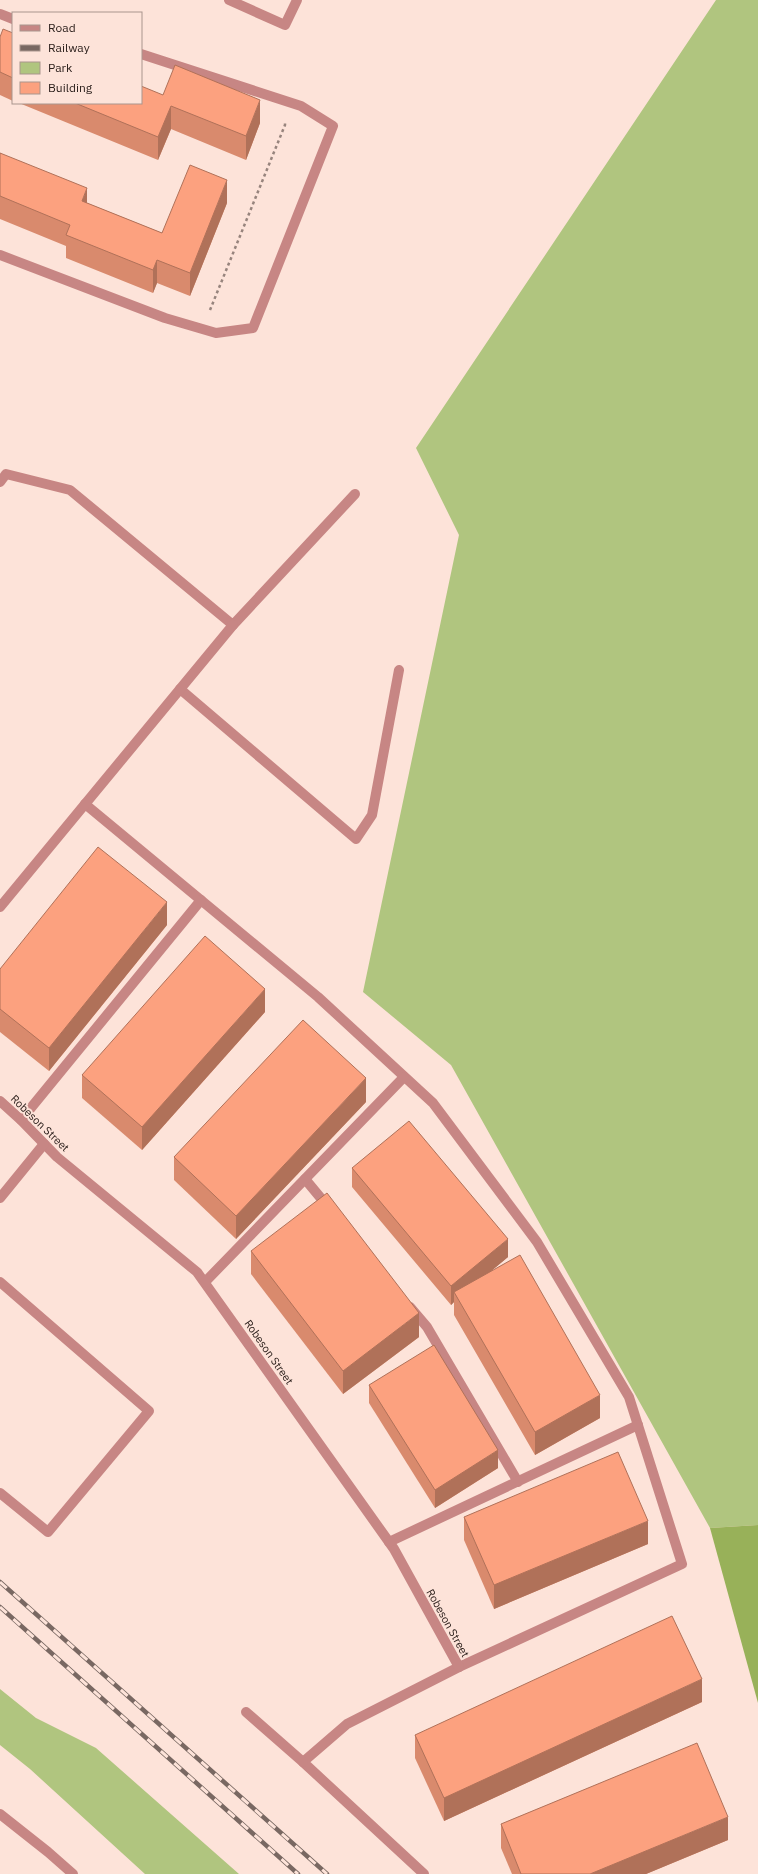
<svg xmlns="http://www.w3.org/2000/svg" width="758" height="1874" font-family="'IBM Plex Sans',sans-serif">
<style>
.green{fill:#b0c57f}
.forest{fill:#98b159}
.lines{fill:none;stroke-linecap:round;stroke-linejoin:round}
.path{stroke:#97847d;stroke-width:2.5;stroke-dasharray:3 3;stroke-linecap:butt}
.service{stroke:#c78684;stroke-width:10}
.minor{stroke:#c78684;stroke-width:10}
.rail-casing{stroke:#796862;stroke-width:4.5}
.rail{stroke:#fde3d9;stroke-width:3;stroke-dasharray:9;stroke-linecap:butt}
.wall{fill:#d98a6d}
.shaded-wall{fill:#b07159}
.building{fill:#fca17f;stroke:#b07159}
.labels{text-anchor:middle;stroke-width:4;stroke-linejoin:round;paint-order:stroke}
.street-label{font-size:11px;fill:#2c201c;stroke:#fde3d9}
</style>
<rect width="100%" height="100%" fill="#fde3d9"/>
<g class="green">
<polygon points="716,0 758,0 758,1525 710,1528 451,1065 363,992 459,535 416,448"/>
<polygon points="0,1689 36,1718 96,1748 239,1874 145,1874 30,1769 0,1745"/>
</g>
<polygon class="forest" points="758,1525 758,1703 710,1528"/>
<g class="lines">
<polyline class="path" points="210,310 285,125 285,122"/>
<g class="service">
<polyline points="229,0 285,25 297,0"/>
<polyline points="0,14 13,19"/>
<polyline points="0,255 165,318 216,333 253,328 333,126 301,106 141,54"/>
<polyline points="0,482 6,474 70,490 233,625 355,494"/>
<polyline points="180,689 356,839 372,815 399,670"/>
<polyline points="85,804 318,997 433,1103 537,1242 629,1397 682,1564 459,1667 347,1724 303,1762 424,1874"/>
<polyline points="0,907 233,625"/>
<polyline points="0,1101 21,1120 57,1157 197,1272 394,1549 459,1667"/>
<polyline points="21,1120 201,900"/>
<polyline points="305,1179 329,1208"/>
<polyline points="0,1198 44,1144"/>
<polyline points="0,1282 149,1411 48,1532 0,1493"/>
<polyline points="205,1282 404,1077"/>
<polyline points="410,1307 427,1327 518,1482"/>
<polyline points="389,1542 638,1425"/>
<polyline points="246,1712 303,1762"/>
</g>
<polyline class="minor" points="0,1814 48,1852 73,1874"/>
<g class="rail-casing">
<g id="rail">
<polyline points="0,1582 327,1874"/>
<polyline points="0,1607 298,1874"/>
</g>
</g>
<use href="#rail" class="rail"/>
</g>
<g class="wall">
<polygon points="13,33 13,101 0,95 0,37"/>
<polygon points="163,95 260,123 246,160 171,129 158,160 19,103 141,103"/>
<polygon points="0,153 87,203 162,233 227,203 190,296 157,283 153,293 66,258 66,246 0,219"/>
<polygon points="167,925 49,1071 0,1032 0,969"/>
<polygon points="265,1012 142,1150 82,1098 82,1075"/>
<polygon points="366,1102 236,1239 174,1180 174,1157"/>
<polygon points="352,1168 508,1257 492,1270 600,1418 535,1455 454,1315 454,1302 451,1305 352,1187"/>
<polygon points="251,1251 419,1337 343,1394 251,1274"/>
<polygon points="369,1385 498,1468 435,1508 369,1403"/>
<polygon points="464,1517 648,1544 494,1609 464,1540"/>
<polygon points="702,1702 444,1821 415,1758 415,1735"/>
<polygon points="501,1824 728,1840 646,1874 512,1874 501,1848"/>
</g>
<g class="shaded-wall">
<polygon points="260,100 260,123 246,160 246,136"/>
<polygon points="171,106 171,129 158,160 158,137"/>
<polygon points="227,180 227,203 190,296 190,273"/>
<polygon points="87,188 87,212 82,201"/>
<polygon points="157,260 157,283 153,293 153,270"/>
<polygon points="167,902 167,925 49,1071 49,1048"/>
<polygon points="265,989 265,1012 142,1150 142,1127"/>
<polygon points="366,1078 366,1102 236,1239 236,1216"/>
<polygon points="508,1239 508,1257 458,1299 454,1292 454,1302 451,1305 451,1286"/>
<polygon points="419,1313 419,1337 343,1394 343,1371"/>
<polygon points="600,1395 600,1418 535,1455 535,1432"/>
<polygon points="498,1450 498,1468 435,1508 435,1490"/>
<polygon points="648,1521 648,1544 494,1609 494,1585"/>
<polygon points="702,1679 702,1702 444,1821 444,1798"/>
<polygon points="728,1817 728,1840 646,1874 590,1874"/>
</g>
<g class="building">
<polygon points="3,29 13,33 13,78 0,72 0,37"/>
<polygon points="175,65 260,100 246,136 171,106 158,137 75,103 141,103 141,86 163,95"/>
<polygon points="0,153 87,188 82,201 162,233 190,165 227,180 190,273 157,260 153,270 66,235 70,225 0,196"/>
<polygon points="98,847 167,902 49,1048 0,1009 0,969"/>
<polygon points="205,936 265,989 142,1127 82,1075"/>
<polygon points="303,1020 366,1078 236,1216 174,1157"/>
<polygon points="409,1121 508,1239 451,1286 352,1168"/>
<polygon points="327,1193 419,1313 343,1371 251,1251"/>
<polygon points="520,1255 600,1395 535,1432 454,1292"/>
<polygon points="434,1345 498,1450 435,1490 369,1385"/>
<polygon points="618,1452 648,1521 494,1585 464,1517"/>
<polygon points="672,1616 702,1679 444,1798 415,1735"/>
<polygon points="697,1743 728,1817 590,1874 521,1874 501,1824"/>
</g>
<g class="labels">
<g class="street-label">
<text transform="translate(40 1123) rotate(44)" y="4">Robeson Street</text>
<text transform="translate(269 1352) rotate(55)" y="4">Robeson Street</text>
<text transform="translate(448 1623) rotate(61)" y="4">Robeson Street</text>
</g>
</g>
<rect x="12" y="12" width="130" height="92" fill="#fde3d9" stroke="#a9958d"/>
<rect x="20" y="25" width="20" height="6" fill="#c78684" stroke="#a9958d"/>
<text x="48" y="32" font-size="12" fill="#2c201c">Road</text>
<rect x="20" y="45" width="20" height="6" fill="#796862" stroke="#a9958d"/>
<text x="48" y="52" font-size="12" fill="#2c201c">Railway</text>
<rect x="20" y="62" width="20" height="12" fill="#b0c57f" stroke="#a9958d"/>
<text x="48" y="72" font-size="12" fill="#2c201c">Park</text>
<rect x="20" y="82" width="20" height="12" fill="#fca17f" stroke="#a9958d"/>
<text x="48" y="92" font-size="12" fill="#2c201c">Building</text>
</svg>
